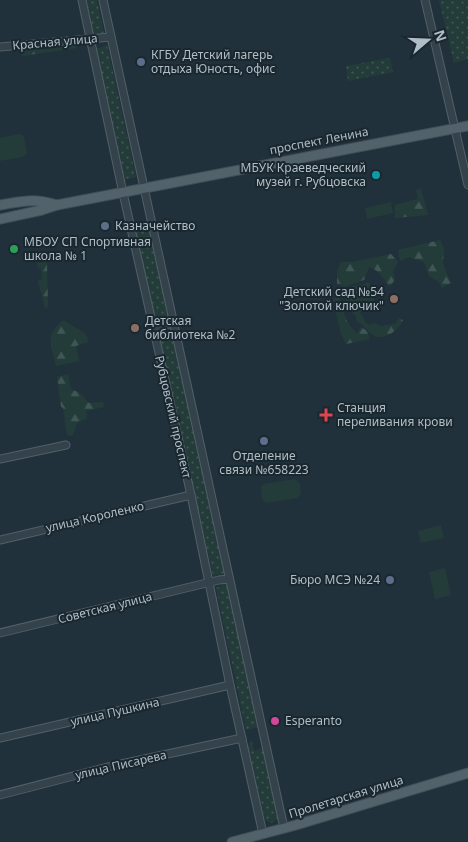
<svg xmlns="http://www.w3.org/2000/svg" width="468" height="842" font-family="'Noto Sans',sans-serif">
<style>
.grass{fill:url(#grass-dots)}
.forest{fill:url(#forest-firs)}
.pitch{fill:#233c39}
.lines{fill:none;stroke-linecap:round;stroke-linejoin:round}
.minor-casing{stroke:#526068;stroke-width:9}
.major-casing{stroke:#414e57;stroke-width:11}
.minor{stroke:#34424b;stroke-width:7}
.major{stroke:#52626b;stroke-width:9}
.service-dot{fill:#5c6f8a;stroke:#1a272f;stroke-width:2}
.culture-dot{fill:#0f9aa8;stroke:#1a272f;stroke-width:2}
.leisure-dot{fill:#2e9e5b;stroke:#1a272f;stroke-width:2}
.education-dot{fill:#8d6e63;stroke:#1a272f;stroke-width:2}
.health-dot{fill:#e0444e;stroke:#1a272f;stroke-width:2}
.hotel-dot{fill:#d1479c;stroke:#1a272f;stroke-width:2}
.labels{text-anchor:middle;stroke-width:4;stroke-linejoin:round;paint-order:stroke}
.street-label{font-size:12px;fill:#afbdc7;stroke:#1a272f}
.poi-label{font-size:12px;fill:#afbdc7;stroke:#1a272f;text-anchor:start}
</style>
<defs>
<pattern id="grass-dots" width="8" height="8" patternUnits="userSpaceOnUse" patternTransform="scale(1.25)"><rect width="8" height="8" fill="#233c39"/><path d="M2 2h.1M6 6h.1" fill="none" stroke="#405654" stroke-width="1.8" stroke-linecap="round"/></pattern>
<pattern id="forest-firs" width="22" height="20" patternUnits="userSpaceOnUse" patternTransform="scale(1.25)"><rect width="22" height="20" fill="#233c39"/><path d="M5 1l3.5 6h-7zM16 11l3.5 6h-7z" fill="#405654"/></pattern>
</defs>
<rect width="100%" height="100%" fill="#21313b"/>
<g class="grass">
<polygon points="87,0 97,0 104,33 93,35"/>
<polygon points="439,0 468,0 468,59 454,63"/>
<polygon points="107,45 136,177 124,180 96,49"/>
<polygon points="390,58 393,72 348,81 346,66"/>
<polygon points="149,226 170,320 155,323 134,228"/>
<polygon points="171,328 226,573 213,576 158,331"/>
<polygon points="224,584 228,586 258,727 246,730 216,588"/>
<polygon points="250,742 252,742 254,751 263,747 279,818 271,823 265,820 248,747"/>
</g>
<g class="forest">
<polygon points="75,42 77,48 22,56 23,51"/>
<polygon points="421,189 428,215 395,218 395,205 418,199 416,190"/>
<polygon points="440,240 444,249 443,264 451,283 442,288 439,282 429,276 424,262 409,257 400,261 398,250"/>
<path d="M391 254 398 262 393 271 395 280 389 287C384 278 379 270 369 267L364 280 344 287 337 284V271L341 262H353Z"/>
<polygon points="43,261 47,263 48,305 47,308 45,308 38,281 42,279 41,268 38,268 37,263"/>
<path d="M370 283V290L375 302 373 304H367L360 312 366 323 371 325 374 323 381 326 395 324 399 318 403 320C400 329 384 342 373 335 367 331 365 325 357 322L356 316 346 307V298L341 290 358 285Z"/>
<path d="M337 296C343 302 342 308 345 316 347 322 352 329 357 333L361 327 367 331 370 339 346 344 341 334 333 299Z"/>
<path d="M62 321H66C74 330 88 329 88 342L76 346 79 361 56 366C52 346 44 336 62 321Z"/>
<polygon points="68,374 71,389 80,393 89,403 103,402 104,407 86,411 87,418 77,423 73,435 69,436 67,434 63,408 61,407 57,377"/>
</g>
<g class="pitch">
<polygon points="20,134 24,136 27,154 23,157 0,161 0,138"/>
<polygon points="391,202 393,213 367,219 365,208"/>
<polygon points="295,479 300,484 301,493 298,498 266,503 262,499 261,486 264,484"/>
<polygon points="441,525 444,538 421,543 418,531"/>
<polygon points="445,568 451,595 435,599 429,572"/>
</g>
<g class="lines">
<g class="minor-casing">
<g id="minor">
<polyline points="82,0 123,193 191,495 230,685 263,834"/>
<polyline points="103,0 284,828"/>
<polyline points="425,0 468,185"/>
<polyline points="0,47 111,37"/>
<polyline points="154,328 173,323"/>
<polyline points="0,459 66,445"/>
<polyline points="0,540 191,495"/>
<polyline points="0,633 219,580 229,579"/>
<polyline points="0,738 230,685"/>
<polyline points="0,795 112,766 242,738"/>
</g>
</g>
<g class="major-casing">
<g id="major">
<path d="M0 205C25 201 32 198 57 205"/>
<polyline points="0,219 42,210 57,205 468,126"/>
<polyline points="232,842 296,825 468,773"/>
</g>
</g>
<use href="#minor" class="minor"/>
<use href="#major" class="major"/>
</g>
<g class="service-dot">
<circle cx="141" cy="62" r="5"/>
<circle cx="105" cy="226" r="5"/>
<circle cx="264" cy="441" r="5"/>
<circle cx="390" cy="580" r="5"/>
</g>
<circle class="culture-dot" cx="376" cy="175" r="5"/>
<circle class="leisure-dot" cx="14" cy="249" r="5"/>
<g class="education-dot">
<circle cx="394" cy="299" r="5"/>
<circle cx="135" cy="328" r="5"/>
</g>
<path class="health-dot" d="M323.5 407.5h5v5h5v5h-5v5h-5v-5h-5v-5h5z"/>
<circle class="hotel-dot" cx="275" cy="721" r="5"/>
<g class="labels">
<g class="street-label">
<text transform="translate(55 42) rotate(-5)" y="4">Красная улица</text>
<text transform="translate(319 141) rotate(-11)" y="4">проспект Ленина</text>
<text transform="translate(173 417) rotate(77)" y="4">Рубцовский проспект</text>
<text transform="translate(95 517) rotate(-13)" y="4">улица Короленко</text>
<text transform="translate(105 608) rotate(-14)" y="4">Советская улица</text>
<text transform="translate(115 712) rotate(-13)" y="4">улица Пушкина</text>
<text transform="translate(121 765) rotate(-13)" y="4">улица Писарева</text>
<text transform="translate(346 797) rotate(-17)" y="4">Пролетарская улица</text>
</g>
<g class="poi-label">
<text x="151" y="59">КГБУ Детский лагерь<tspan x="151" dy="14">отдыха Юность, офис</tspan></text>
<text x="366" y="172" text-anchor="end">МБУК Краеведческий<tspan x="366" dy="14">музей г. Рубцовска</tspan></text>
<text x="115" y="230">Казначейство</text>
<text x="24" y="246">МБОУ СП Спортивная<tspan x="24" dy="14">школа № 1</tspan></text>
<text x="384" y="296" text-anchor="end">Детский сад №54<tspan x="384" dy="14">"Золотой ключик"</tspan></text>
<text x="145" y="325">Детская<tspan x="145" dy="14">библиотека №2</tspan></text>
<text x="337" y="412">Станция<tspan x="337" dy="14">переливания крови</tspan></text>
<text x="264" y="460" text-anchor="middle">Отделение<tspan x="264" dy="14">связи №658223</tspan></text>
<text x="380" y="584" text-anchor="end">Бюро МСЭ №24</text>
<text x="285" y="725">Esperanto</text>
</g>
</g>
<g transform="translate(428 40) rotate(71)" stroke="#1a272f" stroke-width="4" paint-order="stroke">
<path d="M0-4L9 19L0 12L-9 19Z" fill="#afbdc7"/>
<text y="-8" font-size="14" font-weight="bold" text-anchor="middle" fill="#afbdc7">N</text>
</g>
</svg>
